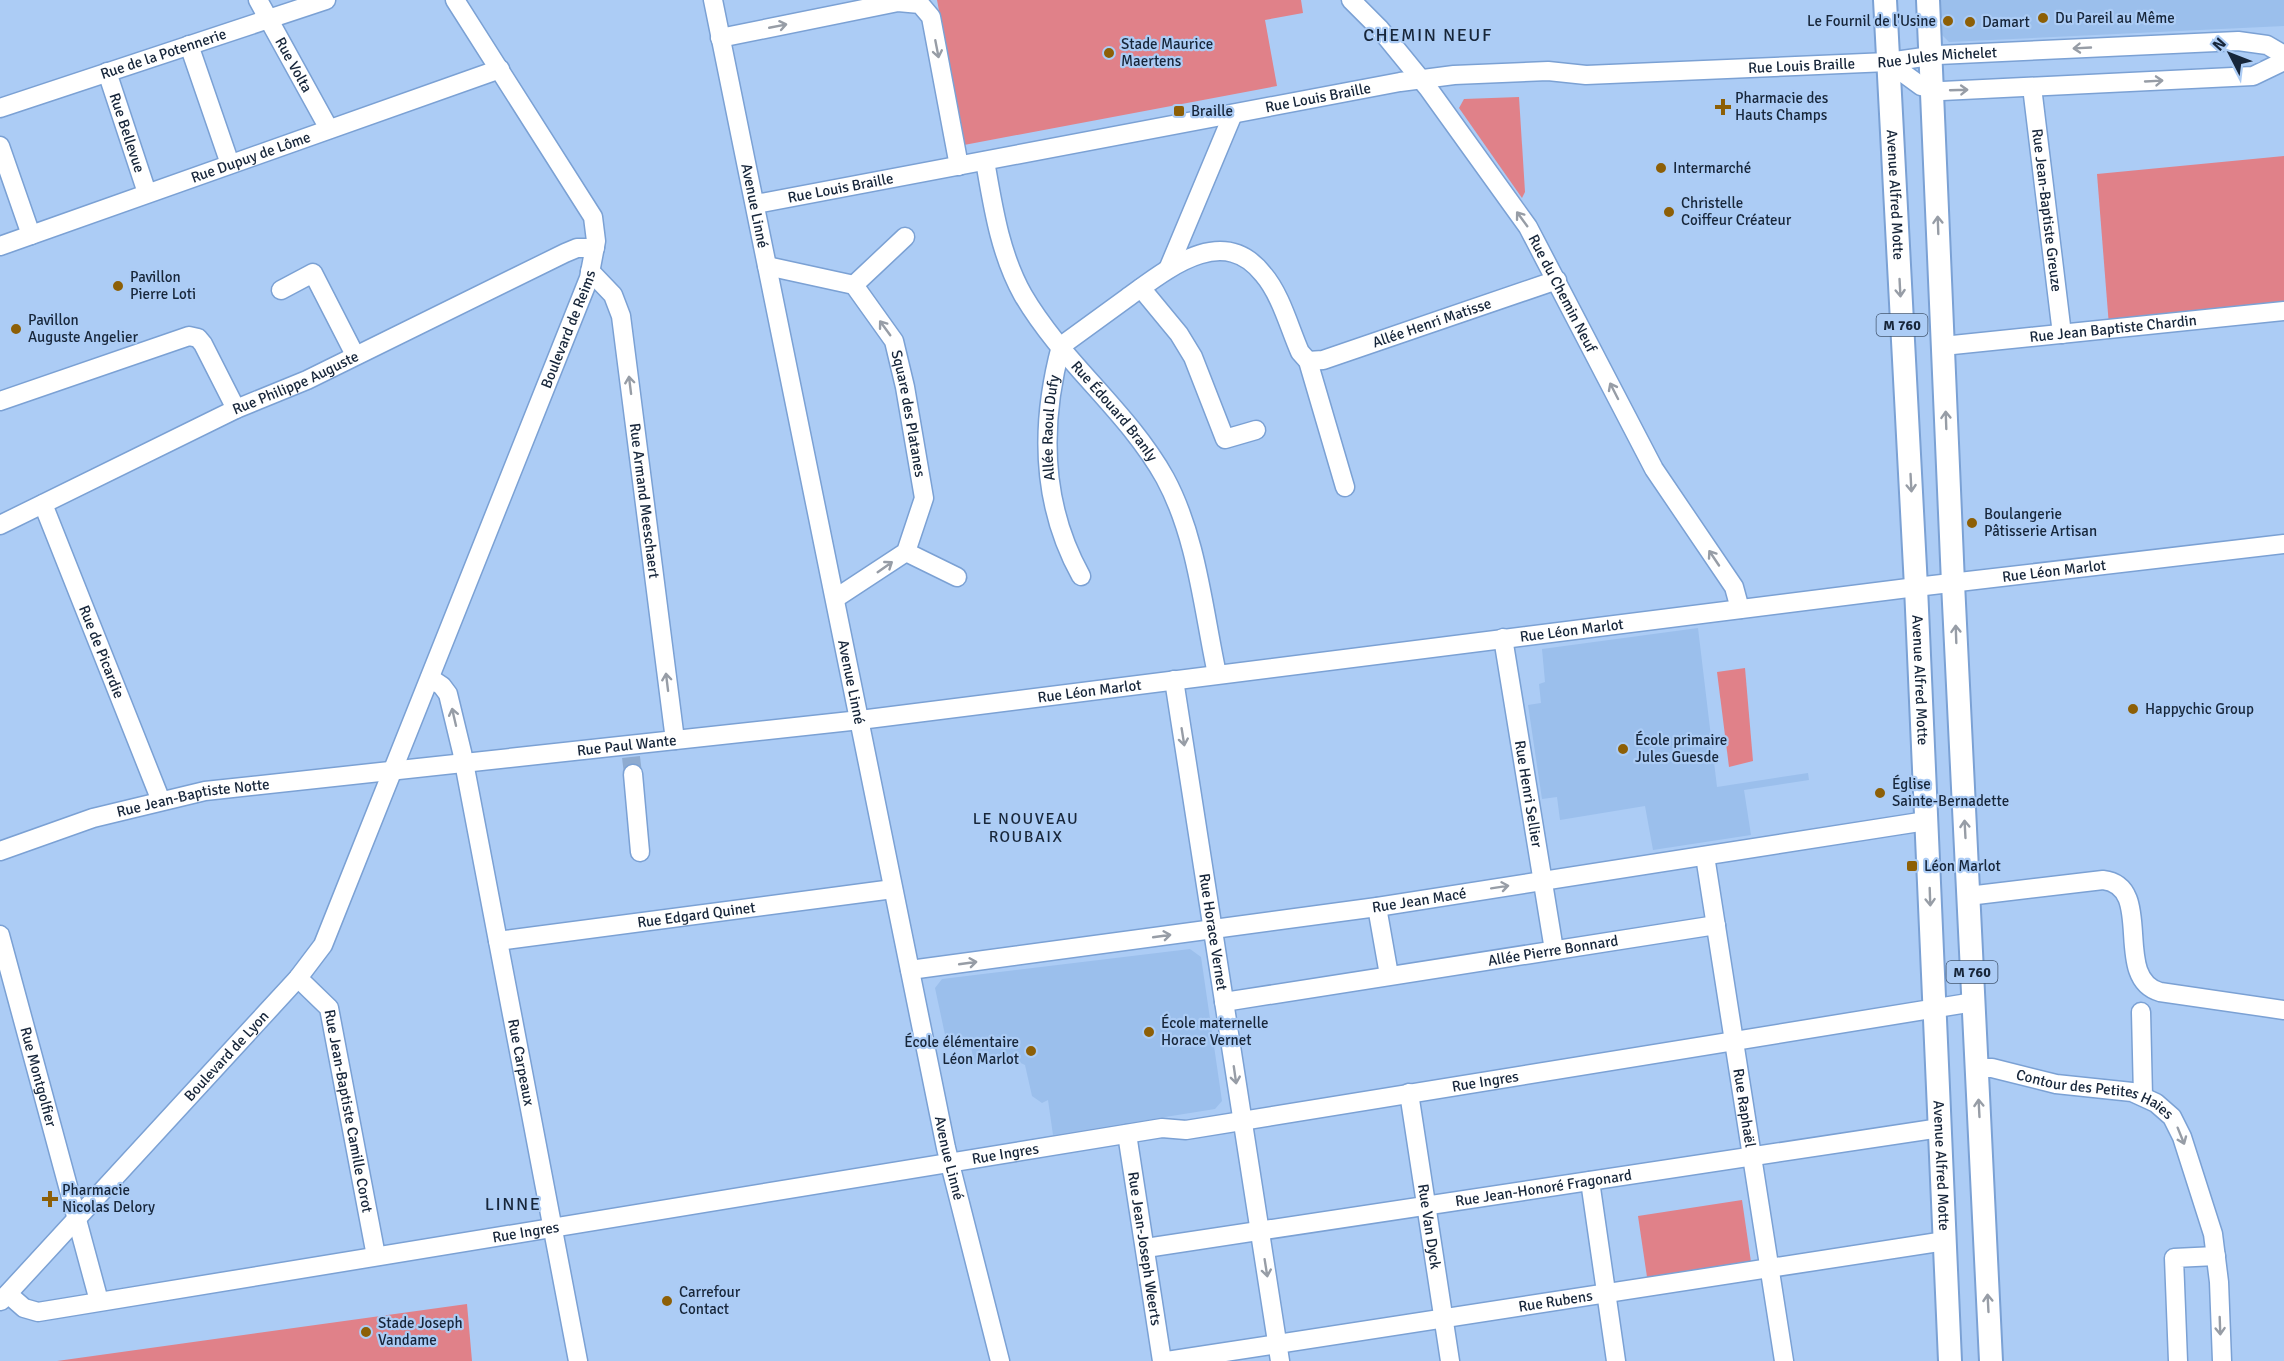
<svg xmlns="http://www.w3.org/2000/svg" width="2284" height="1361" font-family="Signika,sans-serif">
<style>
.built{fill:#9bbfec}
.green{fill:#e08189}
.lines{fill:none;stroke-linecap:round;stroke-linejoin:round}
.minor-tunnel{stroke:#8eabd0;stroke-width:18;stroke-dasharray:18 9;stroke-linecap:butt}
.minor-casing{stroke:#7ba1d4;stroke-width:21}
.major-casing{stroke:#7ba1d4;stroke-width:26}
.minor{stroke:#fff;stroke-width:18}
.major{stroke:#fff;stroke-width:22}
.oneway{stroke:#979da6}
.poi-dot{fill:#8d5f06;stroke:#acccf5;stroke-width:2}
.labels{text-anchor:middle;stroke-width:4.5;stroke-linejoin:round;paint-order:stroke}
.shield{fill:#acccf5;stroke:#445872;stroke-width:1.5}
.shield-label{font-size:14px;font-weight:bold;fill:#17263a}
.poi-label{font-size:15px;fill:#17263a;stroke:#acccf5;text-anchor:start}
.street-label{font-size:15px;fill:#17263a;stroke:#acccf5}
.neighbourhood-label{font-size:16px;letter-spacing:1.5px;fill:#17263a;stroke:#acccf5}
.quarter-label{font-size:18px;letter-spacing:1.5px;fill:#17263a;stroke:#acccf5}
</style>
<rect width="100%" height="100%" fill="#acccf5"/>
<g class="built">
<polygon points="1939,0 2284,0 2284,26 1949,42 1941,34"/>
<polygon points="1698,628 1717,787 1808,773 1809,780 1744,790 1751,835 1653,850 1645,806 1560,820 1557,797 1542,799 1528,705 1541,703 1539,684 1545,682 1542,649"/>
<polygon points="1190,949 1201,957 1222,1101 1215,1109 1053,1135 1048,1100 1042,1103 1032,1096 1025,1065 1010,1058 975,1065 969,1039 947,1044 935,988 942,979"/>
</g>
<g class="green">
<polygon points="937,0 1301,0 1303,13 1265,20 1277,86 964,145"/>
<polygon points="1519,97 1525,192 1522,198 1459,108 1464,99"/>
<polygon points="2284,156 2284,302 2109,326 2097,174"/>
<polygon points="1745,668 1753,761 1729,767 1717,672"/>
<polygon points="1742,1200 1751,1262 1647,1277 1638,1216"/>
<polygon points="467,1304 472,1361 57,1361"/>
</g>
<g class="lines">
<polyline class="minor-tunnel" points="631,757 633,774"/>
<g class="minor-casing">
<g id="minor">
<path id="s1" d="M258 0 329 129"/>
<path id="s2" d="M713 0 946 1148 1000 1361"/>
<path id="s3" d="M1351 0 1379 28 1428 88 1528 227 1654 469 1734 587 1740 609"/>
<polyline points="720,38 898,2 920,4 931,17 959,166"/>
<polyline points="189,45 230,164"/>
<polyline points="1888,62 1921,86 1942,91 2253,76 2284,61"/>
<path id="s4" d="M107 72 147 193"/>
<path id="s5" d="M2032 87 2062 334"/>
<path id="s6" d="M0 108 326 0"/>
<polyline points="0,146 31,235"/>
<path id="s7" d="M985 161C993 207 1000 254 1023 295 1062 362 1127 410 1165 478 1197 537 1203 609 1217 674"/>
<path id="s8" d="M756 204 1400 82 1454 75 1548 71 1586 75 1888 62 1938 55 2238 41 2267 45 2284 55"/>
<path id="s9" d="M0 246 500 69"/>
<path id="s10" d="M767 266 854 285 894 341 905 387 924 498 906 552 836 598"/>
<polyline points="1169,267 1233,114"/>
<path id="s11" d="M590 271 613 295 621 316 675 740"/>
<polyline points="854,285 905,237"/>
<polyline points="1141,288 1179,334 1193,357 1225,439 1256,430"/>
<polyline points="281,290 313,273 355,355"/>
<path id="s12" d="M1943 346 2284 311"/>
<path id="s13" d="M1308 361 1323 360 1557 280"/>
<polyline points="0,401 189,336 198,338 203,344 236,409"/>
<path id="s14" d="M43 504 161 801"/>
<path id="s15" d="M0 525 236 409 307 380 565 253 577 248H595"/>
<polyline points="906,552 957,577"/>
<path id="s16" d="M1081 576C1041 504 1040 425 1061 346 1083 330 1105 314 1127 298 1165 271 1222 222 1263 274 1281 295 1289 327 1300 352L1308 361 1345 487"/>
<path id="s17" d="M1503 638 1554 950"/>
<path id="s18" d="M430 678 442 686 448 694 462 752 578 1361"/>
<path id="s19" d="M1174 680 1280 1361"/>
<polyline points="633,774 640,852"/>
<path id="s20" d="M0 851 93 818 205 791 860 720 1916 587 2284 544"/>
<path id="s21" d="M1705 856 1784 1361"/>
<path d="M1968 896 2103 880C2156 886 2111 978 2160 992L2284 1010"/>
<polyline points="1377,907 1389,975"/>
<path id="s22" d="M0 935 99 1301"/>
<path id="s23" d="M498 941 893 889"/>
<path id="s24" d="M910 970 1377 907 1926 821"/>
<path id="s25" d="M298 978 329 1008 376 1256"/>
<path id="s26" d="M1224 1002 1716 925"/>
<polyline points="2141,1012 2143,1096"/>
<path id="s27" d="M1977 1068H1992L2056 1084 2132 1092 2156 1103 2172 1117 2182 1137 2213 1234 2219 1282 2222 1361"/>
<path id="s28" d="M1409 1093 1450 1361"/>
<path id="s29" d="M1127 1134 1162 1361"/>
<polyline points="1590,1181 1616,1361"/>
<path id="s30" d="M1146 1248 1940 1128"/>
<path id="s31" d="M8 1294 24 1308 38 1312 1162 1128 1186 1130 1974 1002"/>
<path id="s32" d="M1 1301 298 978 323 945 589 278 596 241 593 217 455 0"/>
<path id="s33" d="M1167 1361 1945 1241"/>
<polyline points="2178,1361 2174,1258 2216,1256"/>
</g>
</g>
<g class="major-casing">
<g id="major">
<path id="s34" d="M1885 0 1916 587 1950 1361"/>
<polyline points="1928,0 1953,583 1991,1361"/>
</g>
</g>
<use href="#minor" class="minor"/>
<use href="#major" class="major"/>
</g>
<defs><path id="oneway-shaft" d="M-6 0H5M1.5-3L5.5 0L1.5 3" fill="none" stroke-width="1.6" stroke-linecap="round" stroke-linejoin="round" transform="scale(1.5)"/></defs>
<g class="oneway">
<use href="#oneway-shaft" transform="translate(778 26) rotate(-11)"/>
<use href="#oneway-shaft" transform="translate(2082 48) rotate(177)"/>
<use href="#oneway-shaft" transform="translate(937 49) rotate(79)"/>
<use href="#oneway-shaft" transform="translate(2154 81) rotate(-3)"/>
<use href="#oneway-shaft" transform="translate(1959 90) rotate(-2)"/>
<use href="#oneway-shaft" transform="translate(1522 219) rotate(-126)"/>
<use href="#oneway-shaft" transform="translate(1938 225) rotate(-92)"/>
<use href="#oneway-shaft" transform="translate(1900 288) rotate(87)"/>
<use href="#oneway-shaft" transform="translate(885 328) rotate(-126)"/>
<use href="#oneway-shaft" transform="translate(630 385) rotate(-97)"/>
<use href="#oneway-shaft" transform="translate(1614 391) rotate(-117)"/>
<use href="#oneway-shaft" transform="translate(1946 420) rotate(-92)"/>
<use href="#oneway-shaft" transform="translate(1911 483) rotate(87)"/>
<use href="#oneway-shaft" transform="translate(1714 558) rotate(-124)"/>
<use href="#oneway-shaft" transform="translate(885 567) rotate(-35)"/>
<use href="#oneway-shaft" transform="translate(1956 634) rotate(-92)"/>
<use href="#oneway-shaft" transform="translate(667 682) rotate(-97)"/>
<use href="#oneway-shaft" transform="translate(454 717) rotate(-103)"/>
<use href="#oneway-shaft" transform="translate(1183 737) rotate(81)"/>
<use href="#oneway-shaft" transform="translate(1965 829) rotate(-93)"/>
<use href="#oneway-shaft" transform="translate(1500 887) rotate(-9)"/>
<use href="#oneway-shaft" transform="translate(1930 897) rotate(88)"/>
<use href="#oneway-shaft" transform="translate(1162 936) rotate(-8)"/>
<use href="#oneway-shaft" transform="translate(968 963) rotate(-8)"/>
<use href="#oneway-shaft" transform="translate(1235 1075) rotate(82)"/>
<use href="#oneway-shaft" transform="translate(1979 1108) rotate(-93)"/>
<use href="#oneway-shaft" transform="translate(2181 1136) rotate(68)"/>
<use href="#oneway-shaft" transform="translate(1266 1268) rotate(81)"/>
<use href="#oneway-shaft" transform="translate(1988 1303) rotate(-93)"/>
<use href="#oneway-shaft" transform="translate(2220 1326) rotate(88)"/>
</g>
<g class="poi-dot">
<circle cx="2043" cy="18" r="6"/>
<circle cx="1948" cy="21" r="6"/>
<circle cx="1970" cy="22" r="6"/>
<circle cx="1109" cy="53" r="6"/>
<path d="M1720 98h6v6h6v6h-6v6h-6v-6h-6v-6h6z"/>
<rect x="1173" y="105" width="12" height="12" rx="3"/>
<circle cx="1661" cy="168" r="6"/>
<circle cx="1669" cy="212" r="6"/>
<circle cx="118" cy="286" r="6"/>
<circle cx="16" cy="329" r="6"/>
<circle cx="1972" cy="523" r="6"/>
<circle cx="2133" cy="709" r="6"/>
<circle cx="1623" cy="749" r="6"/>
<circle cx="1880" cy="793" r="6"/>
<rect x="1906" y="860" width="12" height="12" rx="3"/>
<circle cx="1149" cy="1032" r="6"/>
<circle cx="1031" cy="1051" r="6"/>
<path d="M47 1190h6v6h6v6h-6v6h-6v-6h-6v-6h6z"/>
<circle cx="667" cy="1301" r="6"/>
<circle cx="366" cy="1332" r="6"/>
</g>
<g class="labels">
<g class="shield">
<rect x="1876.5" y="314" width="51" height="22" rx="4.5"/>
<rect x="1946.5" y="961" width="51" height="22" rx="4.5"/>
</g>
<g class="shield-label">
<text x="1902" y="330">M 760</text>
<text x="1972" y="977">M 760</text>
</g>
<g class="poi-label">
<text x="2055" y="23">Du Pareil au Même</text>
<text x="1936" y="26" text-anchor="end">Le Fournil de l'Usine</text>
<text x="1982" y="27">Damart</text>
<text x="1121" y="49">Stade Maurice<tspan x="1121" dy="17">Maertens</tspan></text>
<text x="1735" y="103">Pharmacie des<tspan x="1735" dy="17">Hauts Champs</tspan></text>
<text x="1191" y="116">Braille</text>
<text x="1673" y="173">Intermarché</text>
<text x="1681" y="208">Christelle<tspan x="1681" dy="17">Coiffeur Créateur</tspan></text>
<text x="130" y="282">Pavillon<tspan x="130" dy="17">Pierre Loti</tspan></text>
<text x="28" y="325">Pavillon<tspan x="28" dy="17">Auguste Angelier</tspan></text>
<text x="1984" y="519">Boulangerie<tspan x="1984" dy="17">Pâtisserie Artisan</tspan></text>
<text x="2145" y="714">Happychic Group</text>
<text x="1635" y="745">École primaire<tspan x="1635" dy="17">Jules Guesde</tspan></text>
<text x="1892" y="789">Église<tspan x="1892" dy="17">Sainte-Bernadette</tspan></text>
<text x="1924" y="871">Léon Marlot</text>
<text x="1161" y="1028">École maternelle<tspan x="1161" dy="17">Horace Vernet</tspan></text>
<text x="1019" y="1047" text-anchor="end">École élémentaire<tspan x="1019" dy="17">Léon Marlot</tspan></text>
<text x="62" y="1195">Pharmacie<tspan x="62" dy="17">Nicolas Delory</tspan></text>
<text x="679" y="1297">Carrefour<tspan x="679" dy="17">Contact</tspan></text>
<text x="378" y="1328">Stade Joseph<tspan x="378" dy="17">Vandame</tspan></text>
</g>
<g class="street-label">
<text dy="5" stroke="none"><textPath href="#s6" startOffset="172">Rue de la Potennerie</textPath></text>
<text dy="5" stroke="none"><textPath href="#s8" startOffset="1194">Rue Jules Michelet</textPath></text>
<text dy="5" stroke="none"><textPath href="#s1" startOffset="74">Rue Volta</textPath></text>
<text dy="5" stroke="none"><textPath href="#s8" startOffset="1058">Rue Louis Braille</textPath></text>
<text dy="5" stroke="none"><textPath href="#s8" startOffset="572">Rue Louis Braille</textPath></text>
<text dy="5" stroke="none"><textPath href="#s4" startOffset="64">Rue Bellevue</textPath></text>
<text dy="5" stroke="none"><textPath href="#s9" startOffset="266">Rue Dupuy de Lôme</textPath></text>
<text dy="5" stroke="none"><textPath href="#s8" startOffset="86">Rue Louis Braille</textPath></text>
<text dy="5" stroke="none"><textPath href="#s34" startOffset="195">Avenue Alfred Motte</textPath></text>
<text dy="5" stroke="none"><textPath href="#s2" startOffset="210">Avenue Linné</textPath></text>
<text dy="5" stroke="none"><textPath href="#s5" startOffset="124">Rue Jean-Baptiste Greuze</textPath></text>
<text dy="5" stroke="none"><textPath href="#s3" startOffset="363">Rue du Chemin Neuf</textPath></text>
<text dy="5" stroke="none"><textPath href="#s13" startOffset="130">Allée Henri Matisse</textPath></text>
<text dy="5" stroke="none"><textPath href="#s12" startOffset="171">Rue Jean Baptiste Chardin</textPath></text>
<text dy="5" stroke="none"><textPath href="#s32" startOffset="1143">Boulevard de Reims</textPath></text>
<text dy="5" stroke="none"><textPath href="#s15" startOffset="328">Rue Philippe Auguste</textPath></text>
<text dy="5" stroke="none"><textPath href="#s7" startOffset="288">Rue Édouard Branly</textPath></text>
<text dy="5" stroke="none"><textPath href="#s10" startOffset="232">Square des Platanes</textPath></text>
<text dy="5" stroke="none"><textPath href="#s16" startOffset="154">Allée Raoul Dufy</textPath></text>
<text dy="5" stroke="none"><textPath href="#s11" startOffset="242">Rue Armand Meeschaert</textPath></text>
<text dy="5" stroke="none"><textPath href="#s20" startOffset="2076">Rue Léon Marlot</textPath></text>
<text dy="5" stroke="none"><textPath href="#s20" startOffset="1590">Rue Léon Marlot</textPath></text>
<text dy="5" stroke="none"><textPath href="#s14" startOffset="159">Rue de Picardie</textPath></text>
<text dy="5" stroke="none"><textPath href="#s34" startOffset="681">Avenue Alfred Motte</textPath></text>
<text dy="5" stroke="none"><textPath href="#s2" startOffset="696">Avenue Linné</textPath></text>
<text dy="5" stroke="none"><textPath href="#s20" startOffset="1104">Rue Léon Marlot</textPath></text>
<text dy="5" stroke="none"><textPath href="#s20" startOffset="638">Rue Paul Wante</textPath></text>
<text dy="5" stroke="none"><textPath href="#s17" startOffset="158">Rue Henri Sellier</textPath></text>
<text dy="5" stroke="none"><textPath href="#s20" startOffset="201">Rue Jean-Baptiste Notte</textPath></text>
<text dy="5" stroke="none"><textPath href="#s24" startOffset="514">Rue Jean Macé</textPath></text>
<text dy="5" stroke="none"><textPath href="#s23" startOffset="200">Rue Edgard Quinet</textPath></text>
<text dy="5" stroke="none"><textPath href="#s19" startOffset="255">Rue Horace Vernet</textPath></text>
<text dy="5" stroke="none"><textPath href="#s26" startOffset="333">Allée Pierre Bonnard</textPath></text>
<text dy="5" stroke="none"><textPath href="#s32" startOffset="333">Boulevard de Lyon</textPath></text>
<text dy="5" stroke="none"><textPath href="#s18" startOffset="400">Rue Carpeaux</textPath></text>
<text dy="5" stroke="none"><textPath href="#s22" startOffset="147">Rue Montgolfier</textPath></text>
<text dy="5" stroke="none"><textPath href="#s31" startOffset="1502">Rue Ingres</textPath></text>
<text dy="5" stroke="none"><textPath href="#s27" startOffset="122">Contour des Petites Haies</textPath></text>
<text dy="5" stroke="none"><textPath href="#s21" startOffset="255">Rue Raphaël</textPath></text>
<text dy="5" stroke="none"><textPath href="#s25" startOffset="148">Rue Jean-Baptiste Camille Corot</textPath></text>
<text dy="5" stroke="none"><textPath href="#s31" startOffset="1016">Rue Ingres</textPath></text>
<text dy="5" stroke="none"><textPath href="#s2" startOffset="1182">Avenue Linné</textPath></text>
<text dy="5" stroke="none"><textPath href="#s34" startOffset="1167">Avenue Alfred Motte</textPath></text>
<text dy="5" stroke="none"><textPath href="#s30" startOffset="402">Rue Jean-Honoré Fragonard</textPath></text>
<text dy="5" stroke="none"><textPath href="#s28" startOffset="135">Rue Van Dyck</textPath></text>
<text dy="5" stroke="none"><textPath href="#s31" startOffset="530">Rue Ingres</textPath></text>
<text dy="5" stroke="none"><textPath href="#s29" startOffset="116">Rue Jean-Joseph Weerts</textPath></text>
<text dy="5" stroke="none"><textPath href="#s33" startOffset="393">Rue Rubens</textPath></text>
</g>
<g class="neighbourhood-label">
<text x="1026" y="824">LE NOUVEAU<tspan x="1026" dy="18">ROUBAIX</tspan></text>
</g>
<g class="quarter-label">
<text x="1428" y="41">CHEMIN NEUF</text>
<text x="513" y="1210">LINNE</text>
</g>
</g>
<g transform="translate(2230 54) rotate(312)" stroke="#acccf5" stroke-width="4.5" paint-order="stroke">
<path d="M0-4.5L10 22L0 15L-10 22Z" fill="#17263a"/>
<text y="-9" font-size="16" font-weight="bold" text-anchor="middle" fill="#17263a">N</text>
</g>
</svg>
